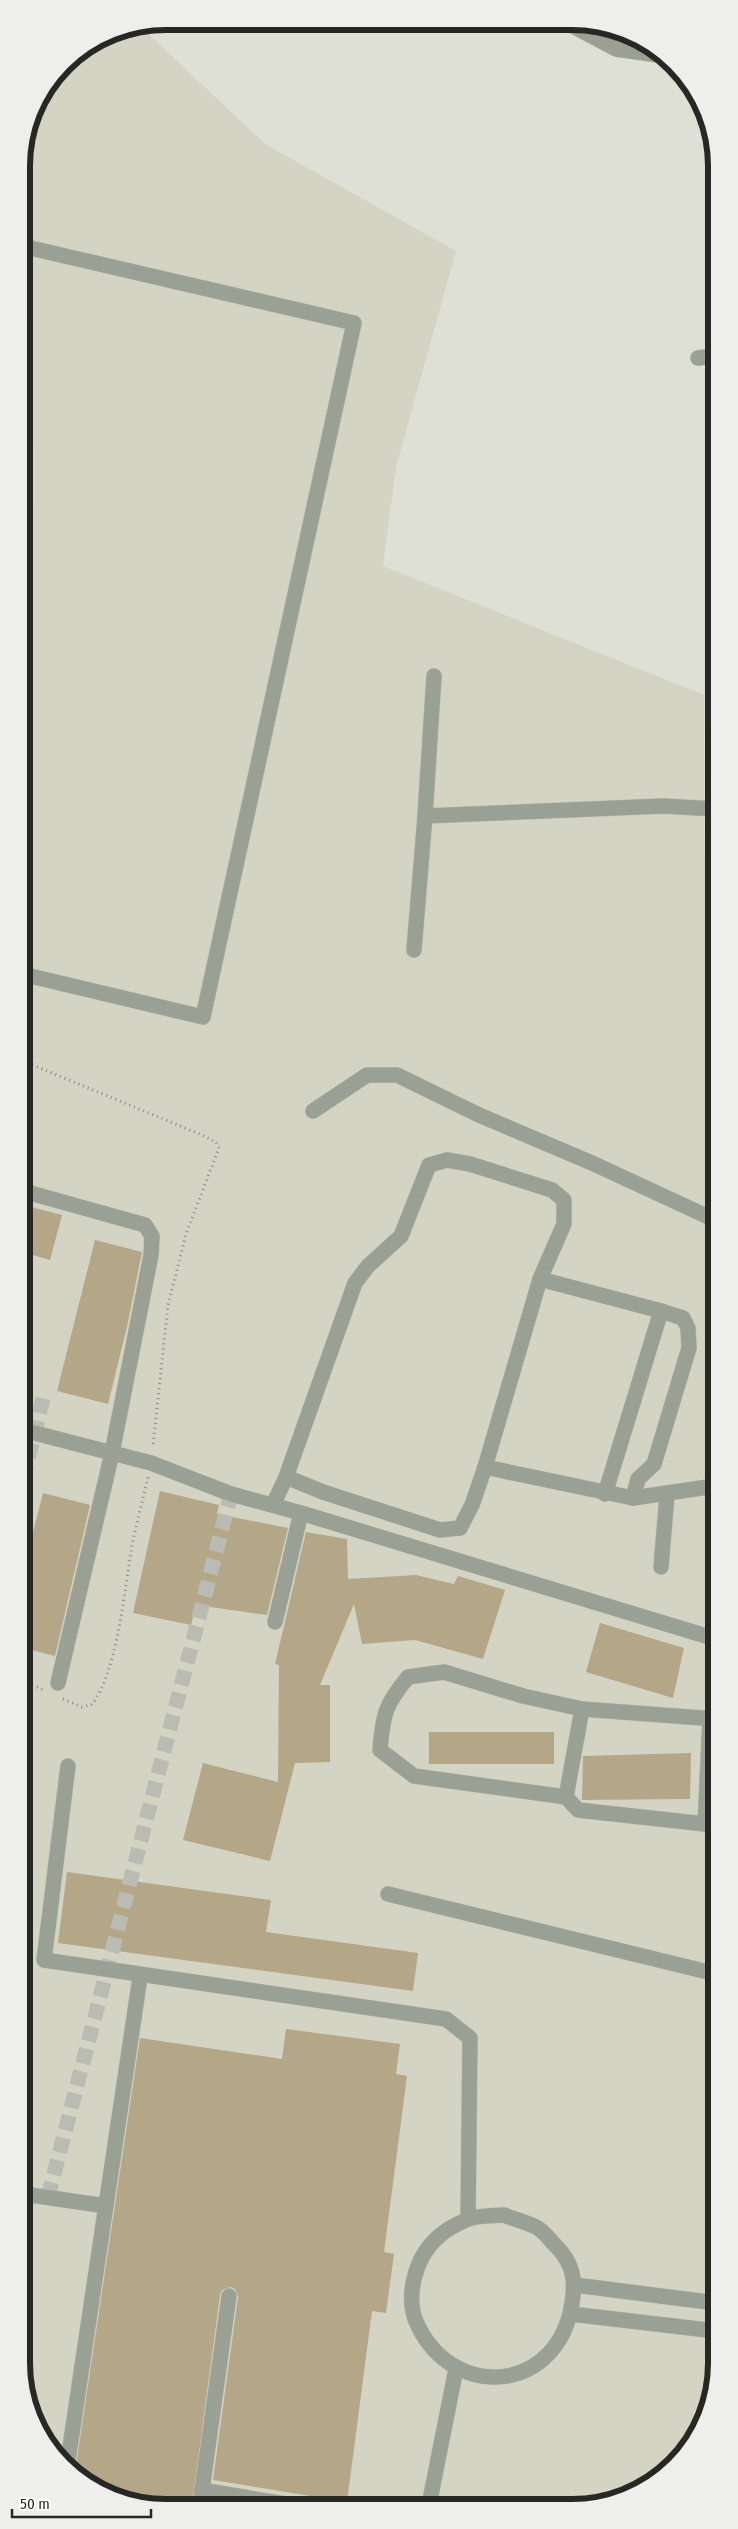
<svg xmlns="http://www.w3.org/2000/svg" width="738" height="2529" font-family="'Fira Sans Condensed',sans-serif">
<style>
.built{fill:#d3d4c3}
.building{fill:#b3a788}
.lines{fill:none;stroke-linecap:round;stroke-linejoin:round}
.minor-tunnel{stroke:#babbb2;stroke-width:15;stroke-dasharray:15 8;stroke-linecap:butt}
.minor-casing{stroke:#babbb2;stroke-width:16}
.path{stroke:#898a83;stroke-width:3;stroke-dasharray:1 4;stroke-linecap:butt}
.minor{stroke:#9aa093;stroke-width:15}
.rim{fill:none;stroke:#272724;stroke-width:6}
</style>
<rect width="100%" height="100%" fill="#dfe0d5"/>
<polygon class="built" points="140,26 265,144 456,251 396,467 383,566 704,695 714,2382 706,2418 681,2458 644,2489 600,2505 138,2505 63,2465 24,2391 22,156 32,110 64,63 111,32"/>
<g class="building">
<polygon points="23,1205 62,1215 50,1260 23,1252"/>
<polygon points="95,1240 142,1252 127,1327 108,1404 57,1391"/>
<polygon points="160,1491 219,1505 217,1514 288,1528 267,1615 196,1605 191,1625 133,1613"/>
<polygon points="43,1493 90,1505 55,1656 23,1648 23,1571"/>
<polygon points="306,1532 347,1539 348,1579 416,1575 454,1584 458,1576 505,1590 483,1659 415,1640 362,1644 354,1604 320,1685 330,1685 330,1762 295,1763 270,1861 183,1840 203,1763 278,1782 279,1665 275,1664"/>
<polygon points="600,1623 684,1648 673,1698 586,1672"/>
<rect x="429" y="1732" width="125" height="32"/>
<polygon points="691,1753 690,1799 582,1800 583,1756"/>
<polygon points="67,1872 271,1900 266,1932 418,1953 413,1991 58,1943"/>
<polygon points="286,2029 400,2044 396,2074 407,2076 384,2252 394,2254 386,2313 372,2311 347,2502 213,2480 238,2297 235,2289 230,2287 222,2290 220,2295 192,2505 138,2505 75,2472 140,2038 282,2059"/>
</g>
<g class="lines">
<g class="minor-tunnel">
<polyline points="23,1480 44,1395"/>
<polyline points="48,2197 231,1494"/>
</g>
<g class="minor-casing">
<g id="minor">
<polyline points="569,24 616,49 658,55"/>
<polyline points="22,246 354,323 203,1017 22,974"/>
<polyline points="698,358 714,356"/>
<polyline points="425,816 434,676"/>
<polyline points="414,950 425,816 663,806 715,809"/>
<polyline points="313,1111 367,1075 397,1075 479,1115 592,1163 715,1220"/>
<polyline points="23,1191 145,1225 152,1236 151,1255 112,1453 58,1683"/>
<polyline points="540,1279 661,1311 605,1494"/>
<polyline points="23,1430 151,1463 231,1494 301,1513 716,1639"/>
<polyline points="485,1467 633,1498 715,1486"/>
<polyline points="633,1498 638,1479 654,1464 689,1348 688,1328 683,1318 661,1311"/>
<polyline points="273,1505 286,1477 355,1283 368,1266 401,1236 429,1165 447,1160 470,1164 552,1190 564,1200 564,1224 540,1279 485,1467 472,1505 460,1528 440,1530 323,1492 286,1477"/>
<polyline points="661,1567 667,1495"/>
<polyline points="275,1622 301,1513"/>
<polyline points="716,1719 582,1709 566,1797 578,1810 705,1824 716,1827"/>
<polyline points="68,1766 44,1960 446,2019 470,2038 468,2219"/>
<path d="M566 1797 414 1776 380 1750C383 1714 385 1705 408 1677L444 1672 523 1696 582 1709"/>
<polyline points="705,1824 710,1718"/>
<polyline points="388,1894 716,1974"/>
<polyline points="24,2194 106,2206"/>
<path d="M504 2215C514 2219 526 2222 536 2227 543 2230 549 2239 555 2245 573 2263 576 2279 572 2303 559 2391 456 2403 418 2326 404 2298 415 2258 437 2238 444 2231 457 2224 466 2220 476 2215 492 2216 504 2215Z"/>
<polyline points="575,2285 716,2303"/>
<polyline points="571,2314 716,2331"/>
<polyline points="67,2467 139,1984"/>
<polyline points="202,2490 229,2296"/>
<polyline points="201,2505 202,2490 291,2505"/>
<polyline points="429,2505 456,2369"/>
</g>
</g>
<g class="path">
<polyline points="23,1061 202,1135 216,1142 219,1148 186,1234 168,1305 153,1446"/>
<polyline points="23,1681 44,1690"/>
<path d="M63 1699 82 1707 91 1705C118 1674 125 1583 133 1540 138 1519 143 1498 148 1477"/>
</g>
<use href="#minor" class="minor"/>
</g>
<path d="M0 0H738V2529H0ZM166 30H572A136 136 0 0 1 708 166V2363A136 136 0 0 1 572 2499H166A136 136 0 0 1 30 2363V166A136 136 0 0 1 166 30Z" fill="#eeeeed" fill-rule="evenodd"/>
<path class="rim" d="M166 30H572A136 136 0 0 1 708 166V2363A136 136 0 0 1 572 2499H166A136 136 0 0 1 30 2363V166A136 136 0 0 1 166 30Z"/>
<path d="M12 2509v8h139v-8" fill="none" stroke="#272724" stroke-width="2.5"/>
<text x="20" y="2509" font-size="15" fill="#272724" stroke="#ffffff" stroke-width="4" paint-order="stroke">50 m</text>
</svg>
